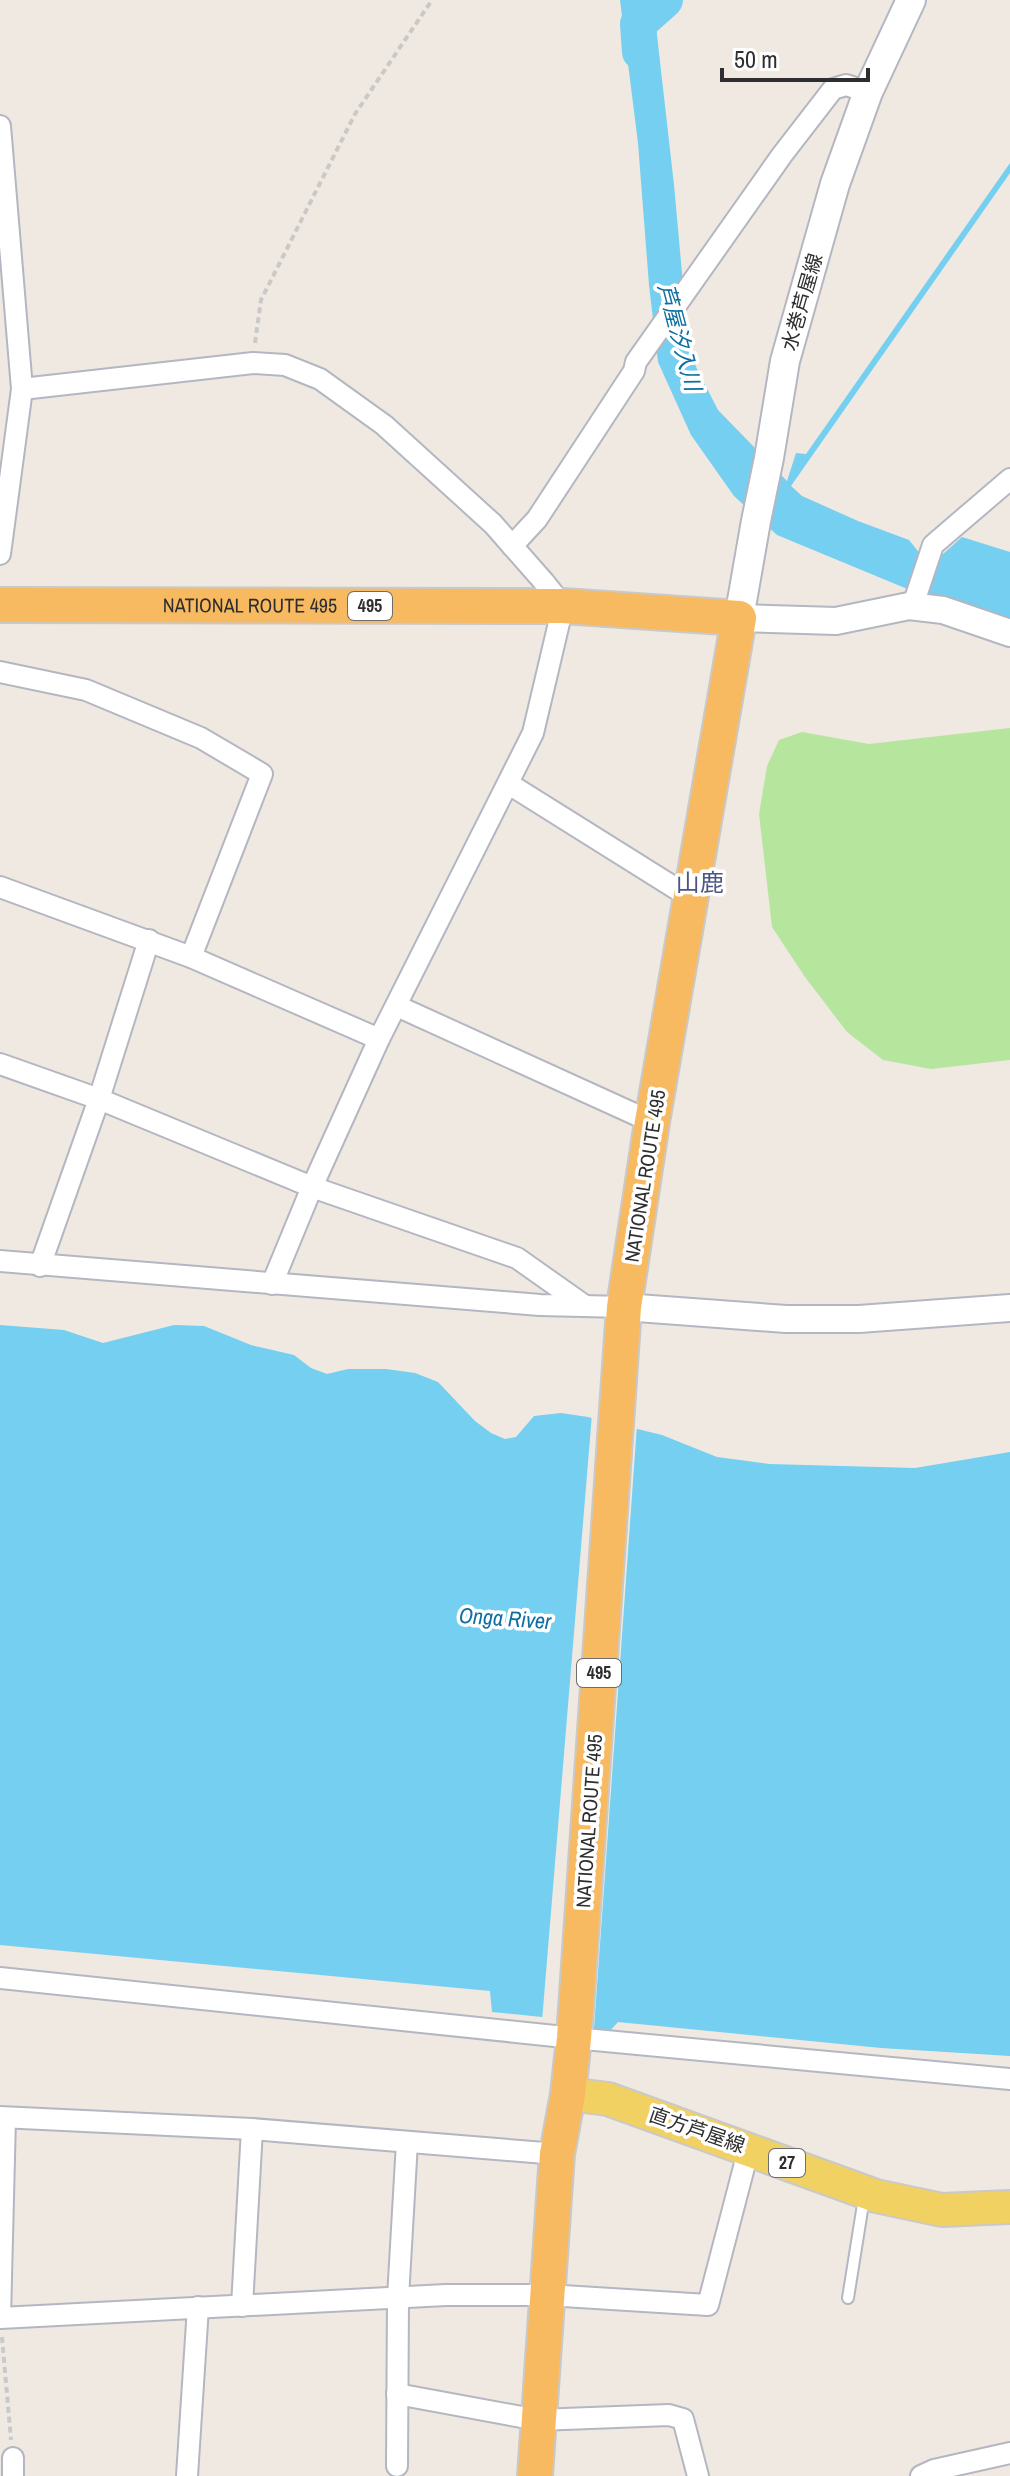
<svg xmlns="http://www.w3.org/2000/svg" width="1010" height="2476" font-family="'Archivo Narrow','Noto Sans JP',sans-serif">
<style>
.green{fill:#b6e59e}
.water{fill:#75cff0}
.pier{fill:#efe9e1}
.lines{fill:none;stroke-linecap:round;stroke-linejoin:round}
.river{stroke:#75cff0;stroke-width:36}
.service-casing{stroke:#b4b7c1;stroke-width:14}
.minor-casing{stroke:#b4b7c1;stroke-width:24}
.tertiary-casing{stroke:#b4b7c1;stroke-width:30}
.secondary-casing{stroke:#b4b7c1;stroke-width:32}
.primary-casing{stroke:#c9c9c9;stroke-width:36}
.trunk-casing{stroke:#c9c9c9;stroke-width:38}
.path{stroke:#c9c9c9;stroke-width:4;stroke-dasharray:6 4;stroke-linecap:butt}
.service{stroke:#fff;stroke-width:10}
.minor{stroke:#fff;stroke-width:20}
.tertiary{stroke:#fff;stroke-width:26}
.secondary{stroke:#fff;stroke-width:28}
.primary{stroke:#f2d163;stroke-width:32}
.trunk{stroke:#f8ba60;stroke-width:34}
.labels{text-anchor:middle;stroke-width:7;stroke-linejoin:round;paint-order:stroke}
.shield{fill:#fff;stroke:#6d6d6d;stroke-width:2}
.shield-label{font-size:18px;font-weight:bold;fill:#2e2e2e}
.street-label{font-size:20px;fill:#2e2e2e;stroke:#fff}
.water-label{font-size:22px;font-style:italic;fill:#0d6fa3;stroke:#fff}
.quarter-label{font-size:24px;fill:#4d5680;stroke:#fff}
</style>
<rect width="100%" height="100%" fill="#efe9e1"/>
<polygon class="green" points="1010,728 1010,1060 931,1069 883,1060 847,1032 805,977 772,927 759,814 767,766 779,740 802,732 869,744"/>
<g class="water">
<polygon points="620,0 653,0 674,185 687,328 696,367 718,410 787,481 796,453 806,454 1010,163 1010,173 791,486 802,496 858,521 909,540 921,555 943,554 962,537 1010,552 1010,618 905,588 777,535 734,496 691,435 658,362 649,285 638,143"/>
<polygon points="0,1325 64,1330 103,1343 174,1325 204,1326 251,1345 294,1355 311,1368 327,1374 348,1369 386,1369 415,1373 438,1382 475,1421 491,1433 505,1439 516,1437 534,1416 561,1413 588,1417 662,1435 717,1457 769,1464 915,1468 1010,1452 1010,2056 881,2048 618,2022 596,2046 561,2019 492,2012 490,1991 0,1945"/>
</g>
<polygon class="pier" points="592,1414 637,1425 593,2043 555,2042 557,2022 542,2021"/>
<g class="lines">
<polyline class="river" points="640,52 638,24 665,0"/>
<g class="service-casing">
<polyline id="service" points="848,2298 864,2198"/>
</g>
<g class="minor-casing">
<g id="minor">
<polyline points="0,126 22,389 0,554"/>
<polyline points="22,389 253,363 285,365 320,379 384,425 493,524 544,582 563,606 533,733 379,1039 312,1187 272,1284"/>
<polyline points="512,546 537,519 634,371 636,362 782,155 833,89 846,85 868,92"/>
<polyline points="909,606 914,602 933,545 1010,479"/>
<polyline points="0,672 86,690 201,738 262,774 191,957"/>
<polyline points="509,784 691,898"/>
<polyline points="0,887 191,957 379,1039"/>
<polyline points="397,1006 652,1122"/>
<polyline points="0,1064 99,1099 312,1187 517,1258 585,1306"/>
<polyline points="0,1261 540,1305 624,1307"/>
<polyline points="40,1266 99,1099 149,940"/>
<polyline points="0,1978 574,2038 1010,2079"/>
<polyline points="0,2117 252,2129 557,2154"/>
<polyline points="242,2306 252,2129"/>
<polyline points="0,2318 446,2295 547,2295 708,2305 749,2148"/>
<polyline points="0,2318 5,2118"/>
<polyline points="397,2394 538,2420 669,2415 683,2419 698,2476"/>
<polyline points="397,2466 398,2298 407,2142"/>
<polyline points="13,2476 13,2458"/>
<polyline points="187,2476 198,2307"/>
<polyline points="921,2476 934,2470 1010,2453"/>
</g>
</g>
<g class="tertiary-casing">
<g id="tertiary">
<polyline points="739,618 836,621 909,606 943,610 1010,633"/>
<polyline points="624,1307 786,1319 859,1319 1010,1308"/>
</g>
</g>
<g class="secondary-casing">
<polyline id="secondary" points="739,618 756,521 769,458 785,361 835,184 868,92 911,0"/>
</g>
<g class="primary-casing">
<polyline id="primary" points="568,2094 608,2099 876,2196 942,2210 1010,2207"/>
</g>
<g class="trunk-casing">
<g id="trunk">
<path id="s1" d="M0 605 563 606 739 618 652 1122 624 1307 574 2038 568 2094 557 2154 535 2476"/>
</g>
</g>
<g class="path">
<polyline points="255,343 261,300 355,114 432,0"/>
<polyline points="2,2337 11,2440"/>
</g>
<use href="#service" class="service"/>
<use href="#minor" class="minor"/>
<use href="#tertiary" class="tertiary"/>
<use href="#secondary" class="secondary"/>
<use href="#primary" class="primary"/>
<use href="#trunk" class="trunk"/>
</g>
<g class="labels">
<g class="shield">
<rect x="348" y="592" width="44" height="28" rx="6"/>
<rect x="577" y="1659" width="44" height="28" rx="6"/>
<rect x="769" y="2149" width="36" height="28" rx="6"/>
</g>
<g class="shield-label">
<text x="370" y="612">495</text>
<text x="599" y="1679">495</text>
<text x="787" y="2169">27</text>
</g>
<g class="street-label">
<text transform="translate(802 302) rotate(-74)" y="7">水巻芦屋線</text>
<text dy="7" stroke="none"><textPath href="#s1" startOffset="250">NATIONAL ROUTE 495</textPath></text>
<text transform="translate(645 1176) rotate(-81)" y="7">NATIONAL ROUTE 495</text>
<text transform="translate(589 1821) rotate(-86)" y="7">NATIONAL ROUTE 495</text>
<text transform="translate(697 2130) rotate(19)" y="7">直方芦屋線</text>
</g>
<g class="water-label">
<text transform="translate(680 337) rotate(75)" y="8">芦屋汐入川</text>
<text transform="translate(505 1618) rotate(4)" y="8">Onga River</text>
</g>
<g class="quarter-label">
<text x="700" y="891">山鹿</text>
</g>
</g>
<path d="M722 68v12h146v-12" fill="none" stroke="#2e2e2e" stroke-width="4"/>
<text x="734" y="68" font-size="24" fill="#2e2e2e" stroke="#ffffff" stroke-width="6" paint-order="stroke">50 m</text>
</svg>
